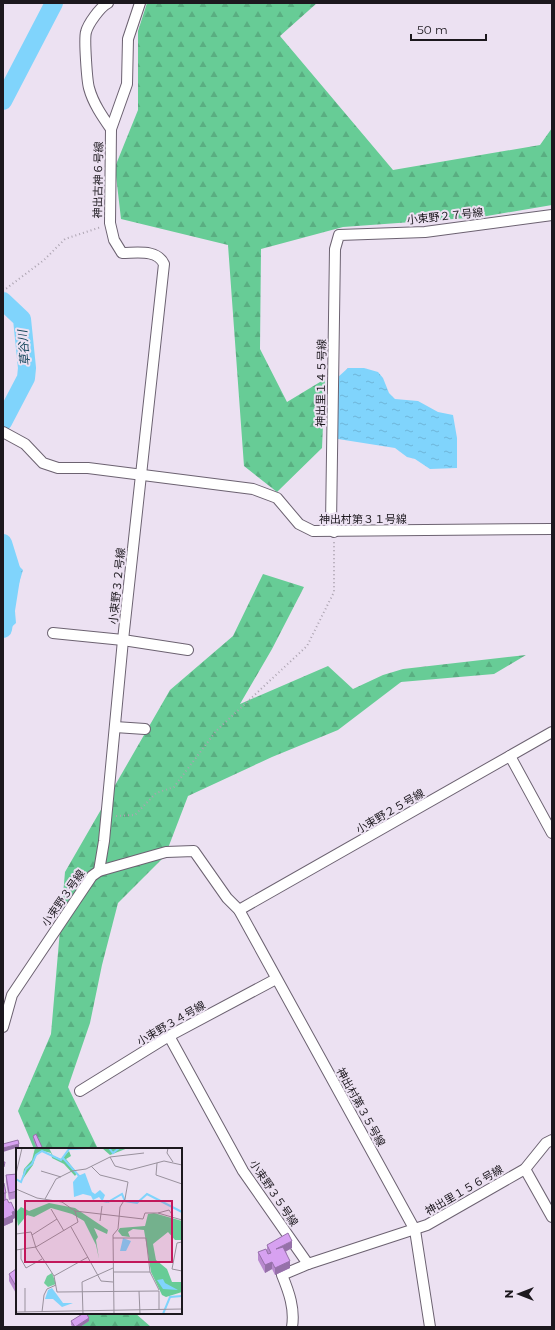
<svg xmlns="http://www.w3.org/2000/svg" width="555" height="1330" font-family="Montserrat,'Noto Sans JP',sans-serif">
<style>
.forest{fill:url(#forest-firs)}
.water{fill:url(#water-ripples)}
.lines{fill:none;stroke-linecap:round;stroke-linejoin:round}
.river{stroke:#80d4fc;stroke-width:18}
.minor-casing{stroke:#6c6271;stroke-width:12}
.path{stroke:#aca4b1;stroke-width:2;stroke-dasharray:1 3;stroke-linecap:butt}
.minor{stroke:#fff;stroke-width:10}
.wall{fill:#b98acf}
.shaded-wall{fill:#9671a9}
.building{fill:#d7a1f1;stroke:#9671a9}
.labels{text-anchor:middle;stroke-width:4;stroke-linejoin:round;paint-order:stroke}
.street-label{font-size:11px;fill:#1c181e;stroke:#ece1f2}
.water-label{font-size:12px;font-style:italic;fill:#17475c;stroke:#ece1f2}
.inset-river{fill:none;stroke:#80d4fc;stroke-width:2}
.inset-road{fill:none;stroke:#99919d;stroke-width:1}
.view{fill:#c2185b;fill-opacity:0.15;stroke:#c2185b;stroke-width:2}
.inset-edge{fill:none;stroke:#1c181e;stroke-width:2}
</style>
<defs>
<pattern id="forest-firs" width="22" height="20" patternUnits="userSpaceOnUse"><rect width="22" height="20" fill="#67cc96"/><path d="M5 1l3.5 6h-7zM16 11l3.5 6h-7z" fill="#59ae81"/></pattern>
<pattern id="water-ripples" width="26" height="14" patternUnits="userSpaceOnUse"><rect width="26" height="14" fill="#80d4fc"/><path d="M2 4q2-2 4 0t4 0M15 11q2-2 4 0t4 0" fill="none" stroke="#6eb5d8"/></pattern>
</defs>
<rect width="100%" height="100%" fill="#ece1f2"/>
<g class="forest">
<polygon points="147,3 317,3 280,36 393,170 540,145 552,128 552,205 481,217 343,227 261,249 260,349 287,402 325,379 322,448 277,492 244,466 228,245 121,219 115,167 138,110 138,31"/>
<polygon points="263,574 304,587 272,649 240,704 328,666 353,689 383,675 403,669 526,655 494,674 401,682 338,730 272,757 188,796 165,856 118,903 102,965 90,1023 68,1087 98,1149 34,1149 18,1111 51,1034 65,872 170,690 233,636"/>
<polygon points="81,1313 135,1313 151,1327 73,1327"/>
</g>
<g class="water">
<polygon points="348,368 364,368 378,372 383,378 389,393 395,399 418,401 438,412 453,415 457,438 457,468 430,469 415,459 407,457 395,448 338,439 337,378"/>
<path d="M13 560 23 570 14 600 16 623 3 635C3 616 1 574 13 560Z"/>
</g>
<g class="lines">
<g class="river">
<polyline points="3,101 54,3"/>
<polyline points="3,301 22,319 27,368 26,378 3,422"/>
<polyline points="3,543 12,572 3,629"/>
</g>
<g class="minor-casing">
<g id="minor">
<path d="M108 3C100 7 88 24 86 32 84 39 87 81 89 88 93 103 102 116 111 129"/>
<polyline points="3,432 25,444 43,463 58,468 88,468 253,489 277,498 299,524 313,531 552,529"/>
<polyline points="334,532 331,524 335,249 339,235 425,232 552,215"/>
<polyline points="53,633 123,640 188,650"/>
<polyline points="115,727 145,729"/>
<polyline points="510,756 552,833"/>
<path d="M99 871 104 841 123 640 164 264C157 249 137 253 122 253L114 240 110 223 111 129 127 84 128 39 140 3"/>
<polyline points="239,910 552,732"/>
<polyline points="3,1027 12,995 92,876 99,871 166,852 194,851 227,898 239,910 415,1230 430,1327"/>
<polyline points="169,1036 243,1171 308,1264 427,1225 525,1169 546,1143 552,1140"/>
<polyline points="80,1091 169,1036 276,979"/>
<polyline points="525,1169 552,1217"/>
<path d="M292 1327C295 1309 289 1292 282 1275L308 1264"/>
</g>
</g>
<g class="path">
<polyline points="3,291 44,260 65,239 101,227"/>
<polyline points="116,816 135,815 156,793 174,787 216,731 307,646 334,592 334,542"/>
</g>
<use href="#minor" class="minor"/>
</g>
<g class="wall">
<polygon points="33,1136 42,1149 37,1149 33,1139"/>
<polygon points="17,1174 17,1198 9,1200 6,1182 6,1175"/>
<polygon points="3,1184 6,1193 6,1200 15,1218 13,1219 13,1222 4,1226 3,1224 3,1201 5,1200 3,1201"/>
<polygon points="267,1245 292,1248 286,1251 290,1268 275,1275 272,1269 265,1273 258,1260 258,1252 267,1252"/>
<polygon points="17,1271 17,1295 9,1281 9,1274"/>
<polygon points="71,1321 89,1321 80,1327 73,1327 71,1325"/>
</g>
<g class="shaded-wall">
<polygon points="19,1144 19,1147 3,1152 3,1148"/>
<polygon points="15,1211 15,1218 13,1219 13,1222 4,1226 4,1219 12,1212"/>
<polygon points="292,1241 292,1248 276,1257 276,1249"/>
<polygon points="290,1261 290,1268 275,1275 275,1268"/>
<polygon points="272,1262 272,1269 265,1273 265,1265"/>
<polygon points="89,1318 89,1321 80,1327 75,1327"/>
</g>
<g class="building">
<polygon points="36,1134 42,1147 38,1149 33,1136"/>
<polygon points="18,1140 19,1144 3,1148 3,1144"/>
<polygon points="3,1162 5,1162 4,1167 3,1167"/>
<polygon points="17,1174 17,1191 9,1193 6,1175"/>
<polygon points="4,1183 6,1193 3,1193 3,1184"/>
<polygon points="7,1199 9,1203 11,1202 15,1211 12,1212 13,1215 4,1219 3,1217 3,1201"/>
<polygon points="288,1233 292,1241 276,1249 283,1247 290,1261 275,1268 272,1262 265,1265 258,1252 266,1249 268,1254 271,1253 267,1245"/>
<polygon points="16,1269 17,1271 17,1288 9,1274"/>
<polygon points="84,1313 86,1313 89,1318 75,1327 71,1321"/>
</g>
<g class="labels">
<g class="street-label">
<text transform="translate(98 180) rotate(-89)" y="4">神出古神６号線</text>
<text transform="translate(445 216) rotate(-6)" y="4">小束野２７号線</text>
<text transform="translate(321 383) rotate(-89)" y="4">神出里１４５号線</text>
<text x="363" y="523">神出村第３１号線</text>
<text transform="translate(117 586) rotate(-84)" y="4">小束野３２号線</text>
<text transform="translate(390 811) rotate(-30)" y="4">小束野２５号線</text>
<text transform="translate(63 898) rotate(-55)" y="4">小束野３号線</text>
<text transform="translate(171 1023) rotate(-30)" y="4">小束野３４号線</text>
<text transform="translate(361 1107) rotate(61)" y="4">神出村第３５号線</text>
<text transform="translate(464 1190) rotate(-30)" y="4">神出里１５６号線</text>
<text transform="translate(274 1193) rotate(56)" y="4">小束野３５号線</text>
</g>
<g class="water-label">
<text transform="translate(24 348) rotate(-95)" y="4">草谷川</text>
</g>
</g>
<g transform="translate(16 1148)">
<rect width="166" height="166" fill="#ece1f2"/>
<path d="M19 0H33L37 8 45 11 53 3 55 8 50 11 61 25 59 28 48 16 36 10 35 5 27 3 20 7 17 17 6 32 8 21 16 12ZM86 0H112L94 7ZM33 55 59 60 92 82 91 86 78 80 82 89 80 92 83 111 80 97 68 73 56 66 35 60 18 69 11 67 2 78 0 64 5 59 13 63ZM138 65 166 73V92H159L152 84 137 96 140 112 151 121 156 134H166V144L150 149 146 147 135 124 128 82 117 81 112 84 114 89 106 88 102 83 104 80 129 78 132 66Z" fill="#67cc96"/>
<path d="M36 125 40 136 32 139 28 135 31 128Z" fill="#71cd9a"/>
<path d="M69 25 76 44 79 46 84 42 89 47 87 52 93 55 87 54 83 49 77 52 75 48 67 46 58 49 57 34 62 28ZM107 90 115 93 110 103H104ZM147 131 149 135 162 142 147 141 141 132ZM36 140 47 155H57L46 159 37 151H29L32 142Z" fill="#80d4fc"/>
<path class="inset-river" d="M93 0 97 5 103 0M47 10 64 29M0 31 5 34 10 21 16 16 20 7 26 3 45 12 53 1 71 0M92 54 106 46 109 53 121 55 131 46 166 64M147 166 154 149 166 148"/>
<path class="inset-road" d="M152 0 151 5 157 14M94 9 99 18 114 22 148 13 166 17M141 15 140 27 166 36M75 18 84 27 112 34 109 51 104 59 102 81 97 87 98 166M25 23 45 29M0 26 6 0M0 41 21 50 46 54 59 63 62 74 20 99 0 102M29 51 40 31 56 23 70 21 94 9 128 5M35 61 48 83M59 63 127 71 129 65H142L166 72M142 65 153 62 157 68M41 71 16 87 20 100 38 128 41 144 143 143V162M84 73 86 58M55 79 85 133 97 134M0 86 15 84 16 87M97 90H130L134 124 143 142M166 94 161 95 156 121 166 123M5 101V111L10 120 26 111M98 124H134M38 128 72 109M9 140V164M123 143 124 166M0 164 166 161M26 164 28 147 31 141 40 137M67 166 66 134 97 120"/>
<path class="view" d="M9 53H156V114H9Z"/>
<rect width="166" height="166" class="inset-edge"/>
</g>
<rect width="555" height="1330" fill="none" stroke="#1c181e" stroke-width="8"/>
<g transform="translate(519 1294) rotate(270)" stroke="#ece1f2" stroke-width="3" paint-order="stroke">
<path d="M0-3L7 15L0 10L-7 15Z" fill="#1c181e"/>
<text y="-6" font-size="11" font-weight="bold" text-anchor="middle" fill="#1c181e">N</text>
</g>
<path d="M411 34v6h75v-6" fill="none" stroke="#1c181e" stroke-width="2"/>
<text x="417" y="34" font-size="12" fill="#1c181e" stroke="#ece1f2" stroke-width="3" paint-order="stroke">50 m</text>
</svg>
